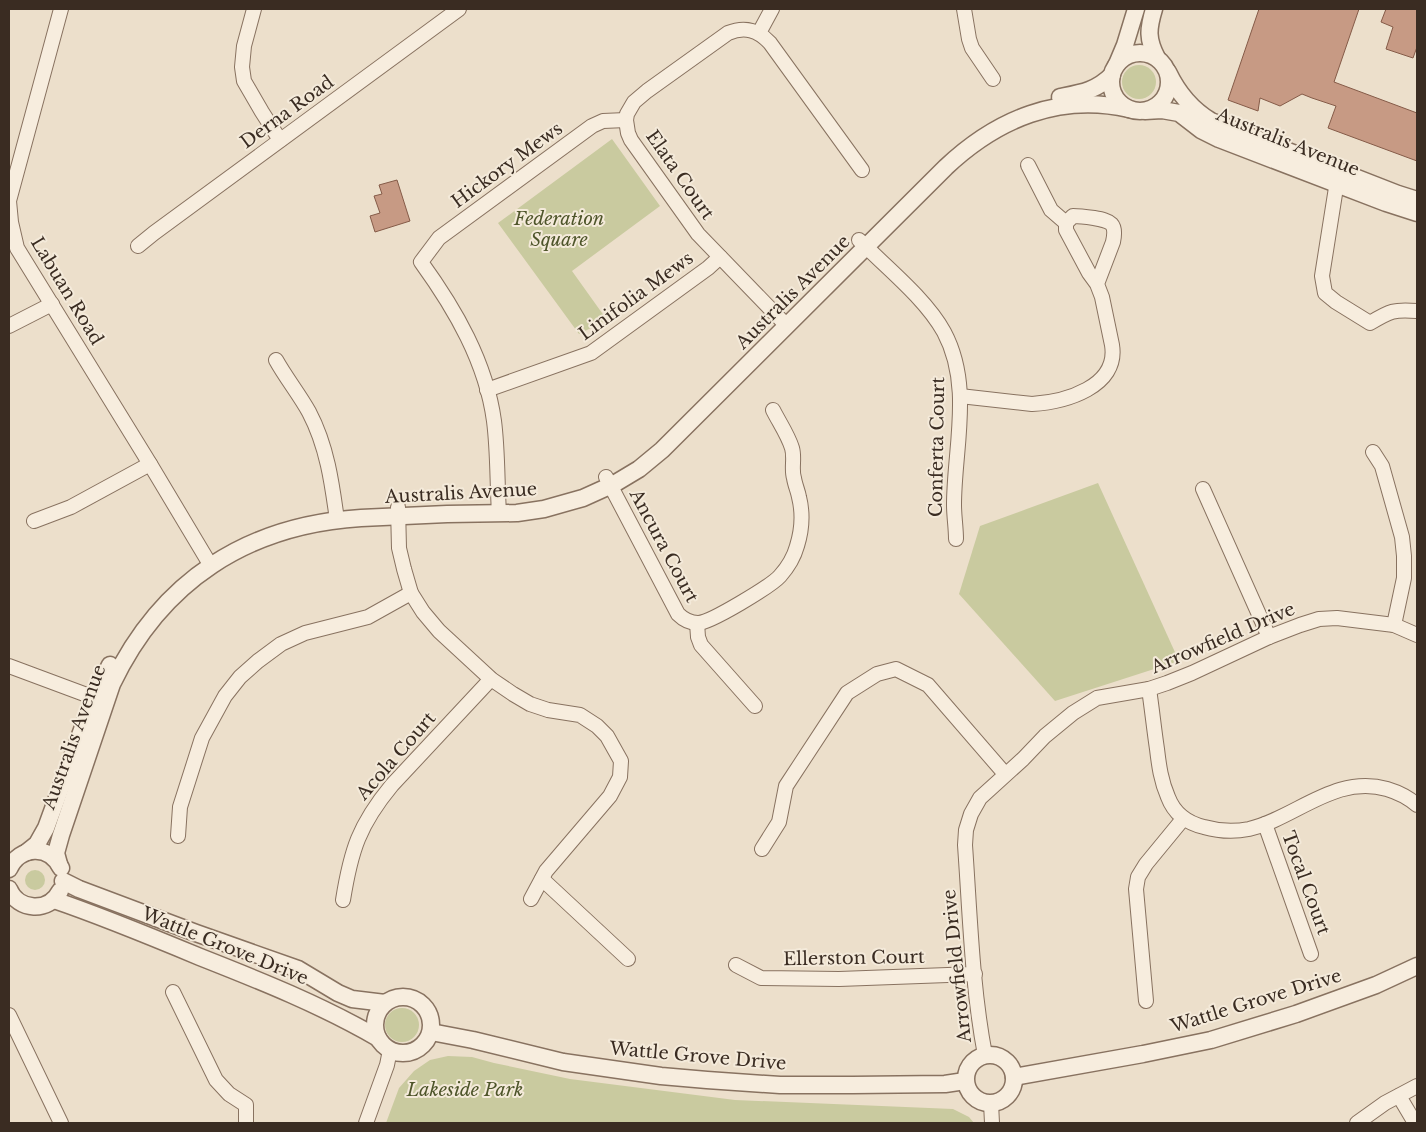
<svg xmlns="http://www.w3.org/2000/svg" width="1426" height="1132" font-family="'Libre Baskerville',serif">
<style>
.green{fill:#c9ca9f}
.building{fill:#c79a84;stroke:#855b48}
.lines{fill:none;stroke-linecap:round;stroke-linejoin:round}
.minor-casing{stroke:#887260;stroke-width:16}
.tertiary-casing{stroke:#887260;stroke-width:19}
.minor{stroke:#f7edde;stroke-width:14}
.tertiary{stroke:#f7edde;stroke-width:16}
.labels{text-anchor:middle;stroke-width:4;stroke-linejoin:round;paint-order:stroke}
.street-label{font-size:18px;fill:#3a2c22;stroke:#f4eada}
.park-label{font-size:18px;font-style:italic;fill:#4e552a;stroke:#f4eada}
</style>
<rect width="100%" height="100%" fill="#ecdfcb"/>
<g class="green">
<circle cx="1139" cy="82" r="17"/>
<polygon points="612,139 660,206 572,271 607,320 579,334 498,223"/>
<polygon points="1098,483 1179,661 1055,701 959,594 980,526"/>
<circle cx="35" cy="880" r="10"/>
<circle cx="402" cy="1025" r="17"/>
<polygon points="448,1056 472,1057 494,1063 570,1079 735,1100 953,1109 969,1117 974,1123 386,1123 399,1088 414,1071 430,1060"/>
</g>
<g class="building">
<polygon points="1259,9 1359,9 1334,82 1417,113 1417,161 1328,128 1336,106 1312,98 1302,94 1280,106 1260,98 1258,111 1228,100"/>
<polygon points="1386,9 1417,9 1417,47 1413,58 1386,49 1393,27 1381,22"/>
<polygon points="397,180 410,221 375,232 370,216 380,213 374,196 382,194 379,185"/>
</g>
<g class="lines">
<g class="minor-casing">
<g id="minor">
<polyline points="61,9 9,201 11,222 17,248 150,464 211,566"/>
<polyline points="254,9 244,46 242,67 244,81 262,112 280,140"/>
<polyline points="964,9 969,39 972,48 993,79"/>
<polyline points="759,33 772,9"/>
<polyline points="1028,165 1051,210 1066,223"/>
<path d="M1338 175 1322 276 1325 293 1336 302 1370 323C1390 311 1394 309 1417 311"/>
<path d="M859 240C886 267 926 299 944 332 973 386 954 448 954 505 954 516 956 528 956 539"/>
<polyline points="138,246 154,233 459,9"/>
<polyline points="9,326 52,304"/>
<path d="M787 326 698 234 631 140 628 133 626 120 627 114 634 102 647 91 728 33C745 26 758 30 770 43L862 170"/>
<path d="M276 360C286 378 299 394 309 412 327 446 332 483 337 520"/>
<polyline points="487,390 591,353 708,268 720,257"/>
<path d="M960 396 1032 404C1065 402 1119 387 1112 345L1102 297 1097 284 1089 273 1066 230V223L1073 216C1080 216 1087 217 1094 218 1111 221 1117 223 1113 242L1097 284"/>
<polyline points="1373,452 1382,466 1402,537 1404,556 1404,578 1394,625"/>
<path d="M606 477 678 614C683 619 689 623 698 623 710 623 771 586 780 576 788 567 794 557 797 546 802 530 803 513 799 497 798 491 795 485 794 478 791 469 795 458 792 448 788 435 779 422 773 410"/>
<polyline points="1203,489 1269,637"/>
<polyline points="398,507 399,548 404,569 411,593 423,612 439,631 491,679 513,694 530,704 548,710 580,715 597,726 607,736 621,761 620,777 610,796 546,871 531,899"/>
<path d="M499 513C497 482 498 452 494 421 486 362 455 309 421 262L439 238 592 126 603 121 626 120"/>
<polyline points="34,521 71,507 150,464"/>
<polyline points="697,623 698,637 701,645 755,706"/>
<polyline points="9,666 103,701"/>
<path d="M1149 689C1152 709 1154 729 1157 749 1159 766 1161 781 1168 797 1174 813 1187 823 1204 827 1218 831 1234 832 1249 829 1296 818 1335 774 1387 789 1397 792 1409 798 1417 805"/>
<polyline points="1265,824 1311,954"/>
<polyline points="178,836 180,807 202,738 225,696 240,677 258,661 281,644 305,633 368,617 411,593"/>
<polyline points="762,849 779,822 786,786 847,693 877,674 896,669 928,685 1005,774"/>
<polyline points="542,879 628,959"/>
<path d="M343 900C351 850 359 825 392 785L491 679"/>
<polyline points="736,965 761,978 839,979 975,974"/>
<polyline points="173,992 216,1080 229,1094 246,1105 246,1123"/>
<polyline points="1146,1001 1136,889 1138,877 1146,864 1183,819"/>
<polyline points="9,1015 61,1123"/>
<path d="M985 1055C972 987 970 915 965 845L966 830 971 814 980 798 1023 759 1045 736 1073 713 1097 698 1149 689 1167 683 1192 673 1269 637 1300 625 1319 619 1337 618 1394 625 1417 635"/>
<polyline points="1399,1096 1415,1123"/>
<polyline points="991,1103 992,1123"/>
<polyline points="366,1123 387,1065 390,1050"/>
<polyline points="1357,1123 1385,1103 1417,1086"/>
</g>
</g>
<g class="tertiary-casing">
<g id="tertiary">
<path d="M1154 9C1148 29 1147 39 1157 58"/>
<circle cx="1140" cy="82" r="29"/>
<polyline points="1117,64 1125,45 1136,9"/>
<path d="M1168 72C1178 93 1191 109 1211 121L1398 194 1417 200"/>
<path d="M1060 97C1081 93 1096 91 1112 75"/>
<polyline points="1145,111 1162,110 1179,113 1201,130 1219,139 1386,203 1417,213"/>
<polyline points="27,852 37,844 46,828 94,697 110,665"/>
<path d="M59 864 56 853 61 835 112 684C161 581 247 525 361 518L447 514 517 513 544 509 583 498 614 484 639 469 662 450 946 167C997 119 1059 93 1129 109"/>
<path d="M9 869C20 846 49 844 61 868"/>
<polyline points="63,881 79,889 196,933 298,969 338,993 352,999 385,1003"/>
<path d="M9 889C18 911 49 913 60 891"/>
<path d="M54 900C104 917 152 937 200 957 261 981 321 1005 378 1038"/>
<circle cx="403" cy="1025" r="28"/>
<polyline points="431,1032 473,1040 563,1062 661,1076 707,1080 780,1085 853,1085 945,1084 965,1081"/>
<circle cx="990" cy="1079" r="24"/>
<polyline points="1014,1077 1143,1054 1211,1040 1296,1014 1376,985 1417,966"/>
</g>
</g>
<use href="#minor" class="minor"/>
<use href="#tertiary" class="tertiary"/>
</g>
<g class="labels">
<g class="street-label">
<text transform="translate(287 112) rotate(-36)" y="6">Derna Road</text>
<text transform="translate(1288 142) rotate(22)" y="6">Australis Avenue</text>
<text transform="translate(507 165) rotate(-36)" y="6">Hickory Mews</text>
<text transform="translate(680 175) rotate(55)" y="6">Elata Court</text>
<text transform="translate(67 291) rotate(59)" y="6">Labuan Road</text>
<text transform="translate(793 292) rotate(-45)" y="6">Australis Avenue</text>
<text transform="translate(636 296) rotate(-36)" y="6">Linifolia Mews</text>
<text transform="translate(937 447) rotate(-89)" y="6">Conferta Court</text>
<text transform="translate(461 493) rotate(-3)" y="6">Australis Avenue</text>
<text transform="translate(664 546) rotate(62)" y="6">Ancura Court</text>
<text transform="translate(1223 638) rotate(-23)" y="6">Arrowfield Drive</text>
<text transform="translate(74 737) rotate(-70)" y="6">Australis Avenue</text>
<text transform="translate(396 756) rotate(-49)" y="6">Acola Court</text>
<text transform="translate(1306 883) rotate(70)" y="6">Tocal Court</text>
<text transform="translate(225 946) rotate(22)" y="6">Wattle Grove Drive</text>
<text transform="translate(854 958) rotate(-1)" y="6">Ellerston Court</text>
<text transform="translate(957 966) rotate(-96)" y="6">Arrowfield Drive</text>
<text transform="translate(1256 1001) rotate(-17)" y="6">Wattle Grove Drive</text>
<text transform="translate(698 1056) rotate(5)" y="6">Wattle Grove Drive</text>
</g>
<g class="park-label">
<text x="559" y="225">Federation<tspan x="559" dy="21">Square</tspan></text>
<text x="465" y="1096">Lakeside Park</text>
</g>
</g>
<rect width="1426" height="1132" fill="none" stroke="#3a2c22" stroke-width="20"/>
</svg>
